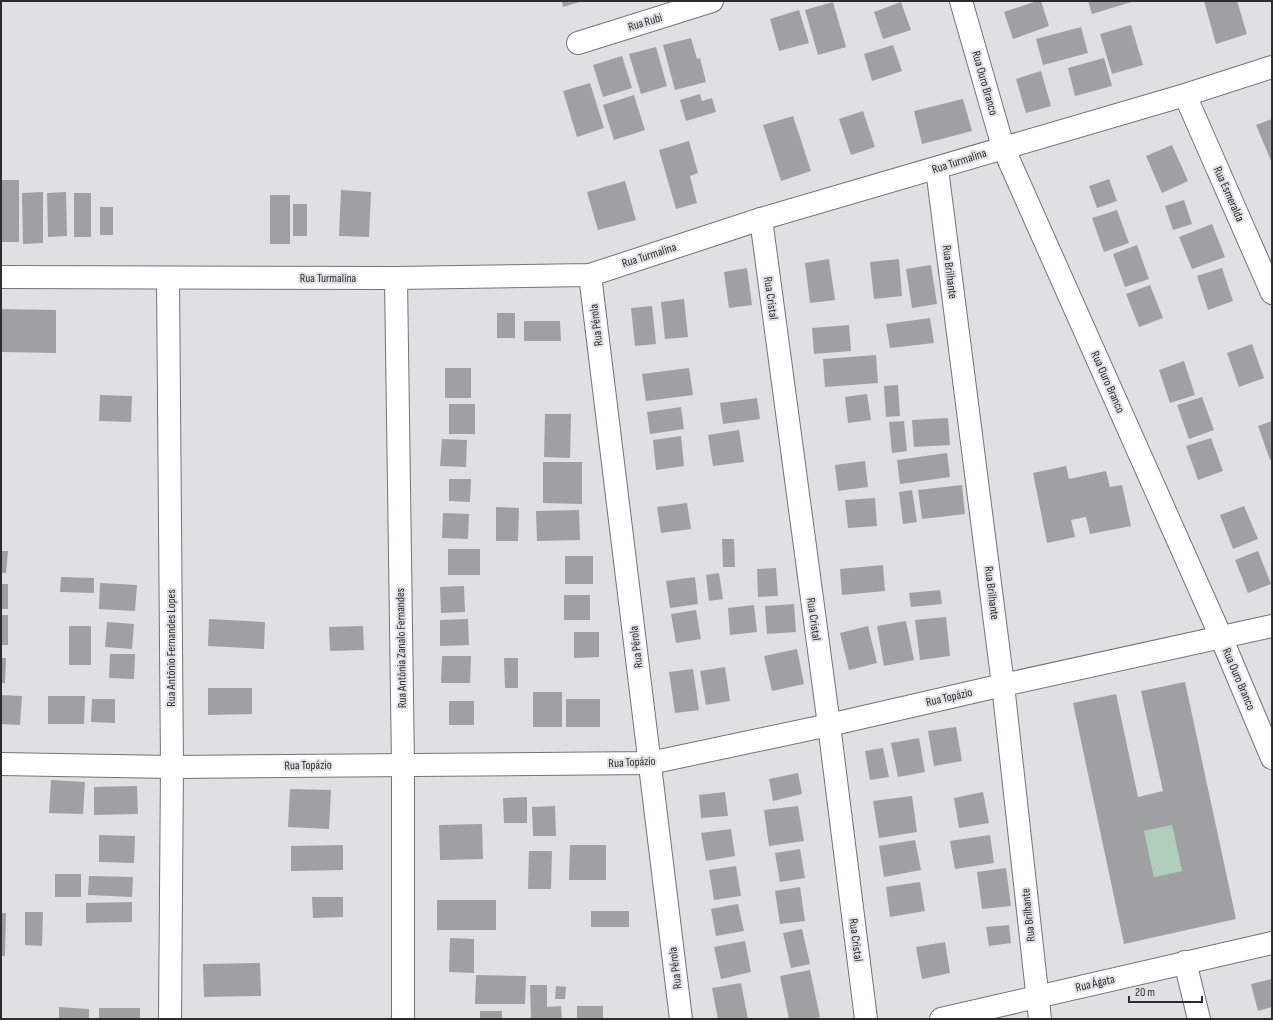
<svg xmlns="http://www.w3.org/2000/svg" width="1273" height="1020" font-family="'Sofia Sans Condensed',sans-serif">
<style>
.green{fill:#afcfba}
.building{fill:#9fa0a2;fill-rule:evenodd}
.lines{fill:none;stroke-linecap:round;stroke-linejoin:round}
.minor-casing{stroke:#737477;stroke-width:24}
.minor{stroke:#fff;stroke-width:22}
.labels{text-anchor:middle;stroke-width:4;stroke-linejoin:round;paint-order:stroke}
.street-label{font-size:12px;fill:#2d2d2e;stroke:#dee0e2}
</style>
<rect width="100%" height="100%" fill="#dee0e2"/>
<polygon class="green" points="1172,825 1182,871 1154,877 1144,831"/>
<g class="building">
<polygon points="562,1 583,1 563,7"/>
<polygon points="1037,1 1041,1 1049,26 1013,39 1004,12"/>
<polygon points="1088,1 1135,1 1092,14"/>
<polygon points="1204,1 1237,1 1247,34 1216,44"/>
<polygon points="833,2 846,47 818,55 805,10"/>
<polygon points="901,2 911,30 883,39 874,12"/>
<polygon points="799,10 809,43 779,51 770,19"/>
<polygon points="1131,25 1143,65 1112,74 1100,34"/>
<polygon points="1081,27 1088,53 1043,65 1036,39"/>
<polygon points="691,38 697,59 700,58 706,82 675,90 663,45"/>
<polygon points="893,45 902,71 872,81 864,54"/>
<polygon points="656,47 667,86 641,94 629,54"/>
<polygon points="622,56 632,88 603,97 593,65"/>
<polygon points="1104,58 1112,86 1075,96 1068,68"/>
<polygon points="1041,71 1051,106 1026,113 1016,79"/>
<polygon points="590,83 604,128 577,137 563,91"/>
<polygon points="700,94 702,101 712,98 716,112 686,121 680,100"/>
<polygon points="634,95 645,130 614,140 603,105"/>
<polygon points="963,99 972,131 922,144 914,111"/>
<polygon points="863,111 875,147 851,155 839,119"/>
<polygon points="793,116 811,171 781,181 763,125"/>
<polygon points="1272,119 1272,163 1256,125"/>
<polygon points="689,141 698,173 690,176 697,203 676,209 659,150"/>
<polygon points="1172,145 1188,181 1162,193 1146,156"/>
<polygon points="1109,179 1117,201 1097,208 1089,186"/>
<rect x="1" y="180" width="18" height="62"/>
<polygon points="625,181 636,220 598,230 587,192"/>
<polygon points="341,190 371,192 369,237 339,236"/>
<polygon points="43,192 43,243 23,244 22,193"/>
<polygon points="66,192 67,236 48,237 47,193"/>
<rect x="74" y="193" width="17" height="44"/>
<rect x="270" y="195" width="20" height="49"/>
<polygon points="1184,200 1192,224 1173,230 1165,206"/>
<rect x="293" y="204" width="14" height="32"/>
<rect x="100" y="207" width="13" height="28"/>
<polygon points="1117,210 1129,243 1104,252 1092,218"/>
<polygon points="1212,224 1225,257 1192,269 1179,237"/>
<polygon points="1137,245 1149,279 1125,287 1113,254"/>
<polygon points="829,259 835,300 810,303 805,263"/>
<polygon points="899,259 902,296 874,299 870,262"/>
<polygon points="931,265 937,304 912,308 906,269"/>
<polygon points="747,268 752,305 729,308 724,272"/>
<polygon points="1222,268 1233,301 1208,310 1197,276"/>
<polygon points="1150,285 1163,318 1139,327 1126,294"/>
<polygon points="684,299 688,337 665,339 661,302"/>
<polygon points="652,306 656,344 635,346 631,308"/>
<polygon points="1,309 56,310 56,353 1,352"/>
<rect x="497" y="313" width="18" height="25"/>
<polygon points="930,318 934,343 890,348 886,324"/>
<polygon points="524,321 560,321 561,341 524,341"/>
<polygon points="849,325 851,351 814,354 812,328"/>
<polygon points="1252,344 1264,378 1239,387 1227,353"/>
<polygon points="876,355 878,383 825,387 823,359"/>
<polygon points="1184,361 1195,395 1170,403 1159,370"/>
<rect x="445" y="368" width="26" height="30"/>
<polygon points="689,368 693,395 646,401 642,374"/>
<polygon points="898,385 900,416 886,417 884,386"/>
<polygon points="867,394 871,420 848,423 845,397"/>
<polygon points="100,395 132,396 131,422 99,421"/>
<polygon points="1202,397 1214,430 1189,439 1177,405"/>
<polygon points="757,398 760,419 723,424 720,403"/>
<rect x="449" y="404" width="26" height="30"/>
<polygon points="681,407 684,429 650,434 647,412"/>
<polygon points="545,414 571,414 570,458 544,457"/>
<polygon points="948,418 950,445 914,447 912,420"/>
<polygon points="904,421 907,451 892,453 889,422"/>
<polygon points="1272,421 1272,459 1270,460 1258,426"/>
<polygon points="739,430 744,462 713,466 708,435"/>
<polygon points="681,436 684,466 656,470 653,440"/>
<polygon points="1211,438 1223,471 1198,480 1186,446"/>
<polygon points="442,439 467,440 466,467 440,466"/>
<polygon points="947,453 950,477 900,484 897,460"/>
<polygon points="865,461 868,487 838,491 835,465"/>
<polygon points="543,462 582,462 582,504 543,503"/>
<polygon points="1066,466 1069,479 1106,471 1110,487 1122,485 1131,526 1090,534 1086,517 1071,520 1075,537 1047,543 1033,473"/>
<polygon points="449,479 471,479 470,502 449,501"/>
<polygon points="962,485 965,514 922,519 918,490"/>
<polygon points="912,490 917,522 903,524 899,492"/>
<polygon points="875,498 877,526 848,528 845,500"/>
<polygon points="687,503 691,529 661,533 657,507"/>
<polygon points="1244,506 1258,539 1233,549 1220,515"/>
<polygon points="496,507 519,508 518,541 496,541"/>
<polygon points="579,510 580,540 537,541 536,511"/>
<polygon points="443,513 469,514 468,539 442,538"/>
<polygon points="722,539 734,539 735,567 723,567"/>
<rect x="448" y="549" width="32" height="26"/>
<polygon points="1,551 8,551 6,573 1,573"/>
<polygon points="1258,551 1271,584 1248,593 1235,560"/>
<rect x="565" y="556" width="28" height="28"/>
<polygon points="883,565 885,591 842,595 840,569"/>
<polygon points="776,568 778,596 758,597 757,569"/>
<polygon points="719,573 723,599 709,601 706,575"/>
<polygon points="61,577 94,578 94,593 60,592"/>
<polygon points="695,577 698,604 670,608 666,581"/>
<polygon points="100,583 137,585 135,611 99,609"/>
<rect x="1" y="584" width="7" height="25"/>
<polygon points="464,586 465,612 441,613 440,587"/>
<polygon points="940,590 942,604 911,607 909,593"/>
<rect x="564" y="595" width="26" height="25"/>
<polygon points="794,604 796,632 767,634 765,606"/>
<polygon points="754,605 757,632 730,635 728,608"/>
<polygon points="696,610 701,639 676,643 671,614"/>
<rect x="1" y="615" width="7" height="30"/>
<polygon points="946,617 950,656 920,660 915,620"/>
<polygon points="209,619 265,622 264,649 208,646"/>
<polygon points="468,619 469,645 440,646 440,620"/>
<polygon points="906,621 914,660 884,666 877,626"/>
<polygon points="107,622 134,624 132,649 105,647"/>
<rect x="69" y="626" width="22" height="39"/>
<polygon points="363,626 364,650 330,651 329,627"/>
<polygon points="868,626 877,663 849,670 840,633"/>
<polygon points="574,632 599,632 599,657 574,658"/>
<polygon points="797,649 804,684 772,691 764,656"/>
<polygon points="110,654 135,654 134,679 109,678"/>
<polygon points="442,656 471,656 470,683 441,683"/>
<polygon points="1,658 6,658 5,683 1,683"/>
<polygon points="504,658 518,658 518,688 505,688"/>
<polygon points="725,667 730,701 706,705 700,671"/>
<polygon points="693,669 699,710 675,713 669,672"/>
<path d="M1185 682 1236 919 1124 944 1073 703 1116 694 1138 797 1163 791 1141 691ZM1172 825 1182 871 1154 877 1144 831Z"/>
<polygon points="208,688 252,688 252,714 208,715"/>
<rect x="533" y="692" width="29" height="35"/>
<polygon points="1,695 22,696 20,725 1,724"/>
<polygon points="48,696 85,696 84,724 48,724"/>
<polygon points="92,699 115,699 115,723 91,722"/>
<rect x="566" y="699" width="34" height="28"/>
<rect x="449" y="701" width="25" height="24"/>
<polygon points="956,727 962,761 934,766 928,731"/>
<polygon points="919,738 925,772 898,777 891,743"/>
<polygon points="883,748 889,777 870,780 865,751"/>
<polygon points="798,773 802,794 773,801 769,779"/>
<polygon points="51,780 85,782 83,814 49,813"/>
<polygon points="137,786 138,814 94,815 94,787"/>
<polygon points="290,789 331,790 329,829 288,827"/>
<polygon points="725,792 728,816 701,818 699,795"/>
<polygon points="983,792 989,823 959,828 954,798"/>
<polygon points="912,796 917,832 879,838 873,801"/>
<polygon points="527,797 527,823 504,823 503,798"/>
<polygon points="555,806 556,836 533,836 532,807"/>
<polygon points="798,806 804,841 769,846 764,810"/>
<polygon points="482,824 483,859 440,860 439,825"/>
<polygon points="731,829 735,856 706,861 701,833"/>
<polygon points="99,835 135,836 134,863 99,862"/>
<polygon points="990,835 994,863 955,869 950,841"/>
<polygon points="915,840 921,870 884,877 879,846"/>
<polygon points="343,845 343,870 291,871 291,846"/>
<polygon points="570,845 606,845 606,880 569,880"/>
<polygon points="800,849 805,878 780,882 775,853"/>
<polygon points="529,851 552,851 551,889 528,889"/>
<polygon points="736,866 741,896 714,900 709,870"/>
<polygon points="1006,868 1011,906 982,909 977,872"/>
<rect x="55" y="874" width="26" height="23"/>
<polygon points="89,876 133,877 132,897 88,895"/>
<polygon points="920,882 925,911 890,917 886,887"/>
<polygon points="800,887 805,921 780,924 775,891"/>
<polygon points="312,897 343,897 343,917 313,918"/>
<rect x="437" y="900" width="59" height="30"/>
<polygon points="132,902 132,922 86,923 86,903"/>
<polygon points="738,904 744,931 716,936 711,909"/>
<rect x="591" y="911" width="38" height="16"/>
<polygon points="25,912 43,912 42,946 25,945"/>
<polygon points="1,913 6,913 5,956 1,956"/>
<polygon points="1009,925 1011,943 989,946 986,927"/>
<polygon points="802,929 810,964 791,968 783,933"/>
<polygon points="450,938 474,939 474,973 449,972"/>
<polygon points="745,941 751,972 721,979 714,947"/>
<polygon points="945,942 950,973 922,979 916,947"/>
<polygon points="260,963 261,996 204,997 203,964"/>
<polygon points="810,970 820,1017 812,1019 789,1019 780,976"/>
<polygon points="476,975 526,976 525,1004 475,1004"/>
<polygon points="1272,979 1272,1007 1258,1011 1251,984"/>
<polygon points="741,983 748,1019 718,1019 712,988"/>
<polygon points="530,985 547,985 547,1007 561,1006 562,1019 531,1019"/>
<polygon points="556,986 566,987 565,999 555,999"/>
<rect x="577" y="1006" width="26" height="13"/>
<polygon points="59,1007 89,1009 89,1019 59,1019"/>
<rect x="99" y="1008" width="41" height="11"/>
<rect x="480" y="1011" width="22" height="8"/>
</g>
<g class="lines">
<g class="minor-casing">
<g id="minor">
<polyline points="961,1 1003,147 1221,637 1272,758"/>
<polyline points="578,43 712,1"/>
<polyline points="1185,95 1272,293"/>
<polyline points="937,169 1003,685 1040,1019"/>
<polyline points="761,219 829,725 866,1019"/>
<polyline points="590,275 681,1019"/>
<polyline points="1,277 396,278 590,275 761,219 1185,95 1272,67"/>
<polyline points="168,278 172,767 170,1019"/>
<polyline points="396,278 403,765 403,1019"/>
<polyline points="1,764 172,767 650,763 829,725 1003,685 1272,626"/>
<polyline points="1185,962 1199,1019"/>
<polyline points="941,1019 1272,943"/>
</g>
</g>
<use href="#minor" class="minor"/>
</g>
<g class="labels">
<g class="street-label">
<text transform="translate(645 22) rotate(-17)" y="4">Rua Rubi</text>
<text transform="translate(985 83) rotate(74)" y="4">Rua Ouro Branco</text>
<text transform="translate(959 161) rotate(-18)" y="4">Rua Turmalina</text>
<text transform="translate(1229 194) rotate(66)" y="4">Rua Esmeralda</text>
<text transform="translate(649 255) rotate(-18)" y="4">Rua Turmalina</text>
<text transform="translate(950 272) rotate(83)" y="4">Rua Brilhante</text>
<text x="328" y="282">Rua Turmalina</text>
<text transform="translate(771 298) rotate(82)" y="4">Rua Cristal</text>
<text transform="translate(596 325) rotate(-97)" y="4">Rua Pérola</text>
<text transform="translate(1108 382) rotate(66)" y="4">Rua Ouro Branco</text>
<text transform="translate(992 593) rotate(83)" y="4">Rua Brilhante</text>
<text transform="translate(814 619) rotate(82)" y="4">Rua Cristal</text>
<text transform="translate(636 647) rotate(-97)" y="4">Rua Pérola</text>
<text transform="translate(171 648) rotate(-90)" y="4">Rua Antônio Fernandes Lopes</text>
<text transform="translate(401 648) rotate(-91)" y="4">Rua Antônia Zanalo Fernandes</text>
<text transform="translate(1239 679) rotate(67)" y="4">Rua Ouro Branco</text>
<text transform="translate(949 697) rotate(-13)" y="4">Rua Topázio</text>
<text transform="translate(632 762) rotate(-3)" y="4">Rua Topázio</text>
<text transform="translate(308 765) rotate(-1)" y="4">Rua Topázio</text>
<text transform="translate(1028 915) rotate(-96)" y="4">Rua Brilhante</text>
<text transform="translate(856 940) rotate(83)" y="4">Rua Cristal</text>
<text transform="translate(675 968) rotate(-97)" y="4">Rua Pérola</text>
<text transform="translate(1095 983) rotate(-13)" y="4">Rua Ágata</text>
</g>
</g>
<rect width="1273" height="1020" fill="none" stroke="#2d2d2e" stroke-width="4"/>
<path d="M1129 996v6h73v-6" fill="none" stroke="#2d2d2e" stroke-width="2"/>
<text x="1135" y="996" font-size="12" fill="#2d2d2e" stroke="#dee0e2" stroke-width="3" paint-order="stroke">20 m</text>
</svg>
